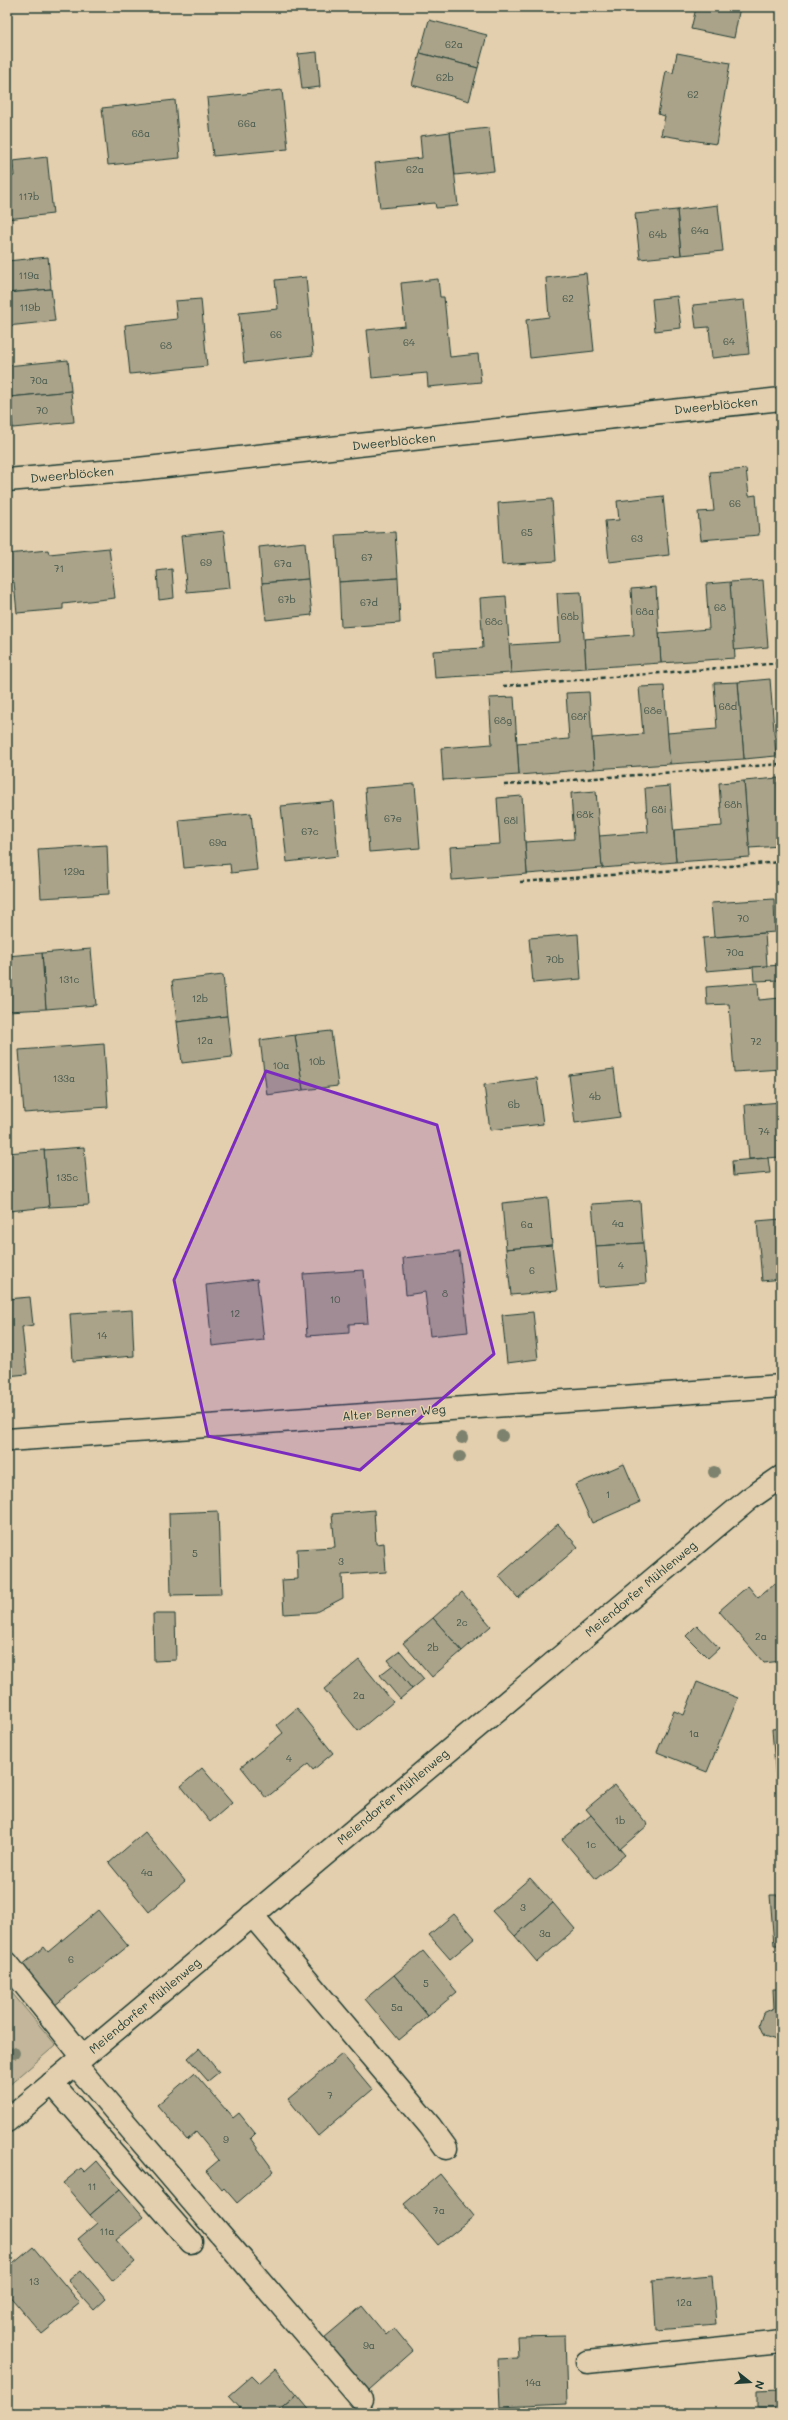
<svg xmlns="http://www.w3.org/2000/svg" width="788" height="2420" font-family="Mali,sans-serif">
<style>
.green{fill:#c3b69a;stroke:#717a67}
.building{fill:#aaa38a;stroke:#1f3d34}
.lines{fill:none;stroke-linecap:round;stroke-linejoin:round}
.minor-casing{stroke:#1f3d34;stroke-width:25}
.path{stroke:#1f3d34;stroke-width:2.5;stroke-dasharray:4 3;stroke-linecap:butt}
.minor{stroke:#e3cead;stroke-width:22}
.tree{fill:#7c826d}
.marked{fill:#7b2cbf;fill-opacity:0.2;stroke:#7b2cbf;stroke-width:3;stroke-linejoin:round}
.labels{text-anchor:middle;stroke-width:3;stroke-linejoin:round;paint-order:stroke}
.number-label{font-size:10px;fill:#42564a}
.street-label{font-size:12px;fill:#1f3d34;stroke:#e3cead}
</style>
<rect width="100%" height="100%" fill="#e3cead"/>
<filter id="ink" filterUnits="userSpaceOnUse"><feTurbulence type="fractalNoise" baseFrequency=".025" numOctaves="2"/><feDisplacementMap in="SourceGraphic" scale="8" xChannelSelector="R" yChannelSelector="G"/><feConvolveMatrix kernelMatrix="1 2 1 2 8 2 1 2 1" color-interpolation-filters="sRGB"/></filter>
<g filter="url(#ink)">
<polygon class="green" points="7,1987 56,2045 7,2087"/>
<g class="building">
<polygon points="691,7 740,7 734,38 691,29 696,8"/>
<polygon points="429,20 487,35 478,68 420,53"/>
<polygon points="317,52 320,87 302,89 298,54"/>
<polygon points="420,53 478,68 469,101 412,85"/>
<polygon points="677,53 730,63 716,144 661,135 665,116 658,114 666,71 673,73"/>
<polygon points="282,90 288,149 213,156 207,98"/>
<polygon points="175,100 180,158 108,165 102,108"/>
<polygon points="489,128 494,171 455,175 450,132"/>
<polygon points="450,132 458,206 436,208 435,203 380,208 375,163 422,158 420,136"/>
<polygon points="47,157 53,214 7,219 7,177 14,176 13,161"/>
<polygon points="718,205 723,251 681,255 677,210"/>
<polygon points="677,210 681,255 640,259 635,214"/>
<polygon points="48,257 51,289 7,293 7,261"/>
<polygon points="586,273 594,351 530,358 526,320 549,317 546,278"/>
<polygon points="306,277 313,355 244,363 239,313 278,309 275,280"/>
<polygon points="438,279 440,297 444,297 450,357 478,354 481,382 428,387 427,373 372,378 367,330 405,326 401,283"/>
<polygon points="51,289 55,321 7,326 7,293"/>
<polygon points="677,296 681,328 655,331 652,299"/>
<polygon points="201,299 207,366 130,374 125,325 177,319 175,301"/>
<polygon points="744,300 749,354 712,358 709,327 696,328 693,305"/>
<polygon points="68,360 71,391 10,397 7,366"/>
<polygon points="71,391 74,422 13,428 10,397"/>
<polygon points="746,469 749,496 756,495 759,535 701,540 698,512 714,511 710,472"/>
<polygon points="663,496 669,555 609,562 605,521 619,520 617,501"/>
<polygon points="552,499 556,561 502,565 498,503"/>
<polygon points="224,531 230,588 187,592 181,536"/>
<polygon points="395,532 398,578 339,582 336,535"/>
<polygon points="305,542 308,579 262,583 259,547"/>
<polygon points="109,548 115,598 63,604 63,609 17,613 14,582 7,583 7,554 48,550 49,554"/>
<polygon points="172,569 174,598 159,600 157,571"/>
<polygon points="398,578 400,623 341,627 339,582"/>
<polygon points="308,579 312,615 266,620 262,583"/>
<polygon points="763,580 768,647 734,650 730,582"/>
<polygon points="730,582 735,658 661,663 659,633 709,629 706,584"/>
<polygon points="656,587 661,663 586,668 584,639 634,635 631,589"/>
<polygon points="581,592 586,668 511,673 509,645 560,642 557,593"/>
<polygon points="506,596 511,673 435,678 433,651 483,648 480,598"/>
<polygon points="770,679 776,756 744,759 738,682"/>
<polygon points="738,682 744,759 670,764 667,733 717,729 714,683"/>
<polygon points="664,686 670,764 594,769 592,738 643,734 639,687"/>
<polygon points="589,692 594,769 519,775 517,743 569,739 566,693"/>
<polygon points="514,697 519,775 443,780 441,748 492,744 489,698"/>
<polygon points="778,778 781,846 749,848 744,781"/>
<polygon points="744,781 750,857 676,862 674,830 722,826 719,783"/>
<polygon points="415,784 420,848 369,852 365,788"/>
<polygon points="670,786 676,862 602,868 599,836 648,832 645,788"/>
<polygon points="596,791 602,868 527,874 525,842 574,839 571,793"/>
<polygon points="522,796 527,874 452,880 450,847 500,844 497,798"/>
<polygon points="333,801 338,856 287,862 281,806"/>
<polygon points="251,813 257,870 231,873 230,864 184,868 179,820"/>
<polygon points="107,845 109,894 41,898 38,849"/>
<polygon points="774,899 775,932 714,937 711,903"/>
<polygon points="765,933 767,966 706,971 703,938"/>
<polygon points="578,934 581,979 533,983 529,938"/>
<polygon points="91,949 96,1005 46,1009 42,953"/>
<polygon points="42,953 46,1009 7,1011 7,956"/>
<polygon points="781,965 781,980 754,981 753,967"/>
<polygon points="223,975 227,1016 177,1022 172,981"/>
<polygon points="758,983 759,1000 780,998 781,1069 734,1072 729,1004 707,1005 706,987"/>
<polygon points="227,1016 232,1057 182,1063 177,1022"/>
<polygon points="331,1031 338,1086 303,1090 295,1035"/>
<polygon points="295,1035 303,1090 267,1095 260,1040"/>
<polygon points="104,1044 108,1107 24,1113 19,1050"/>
<polygon points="614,1069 620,1117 575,1123 569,1075"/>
<polygon points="537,1078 543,1124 490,1130 484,1085"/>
<polygon points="781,1102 781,1157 749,1159 745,1105"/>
<polygon points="84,1147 89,1205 49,1207 44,1150"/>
<polygon points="44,1150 49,1207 9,1211 7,1153"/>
<polygon points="768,1158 770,1173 733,1176 732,1161"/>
<polygon points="548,1198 552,1245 506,1249 502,1203"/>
<polygon points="640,1201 643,1243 596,1246 592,1204"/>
<polygon points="781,1219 781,1279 762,1281 757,1221"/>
<polygon points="643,1243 646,1283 599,1287 596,1246"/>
<polygon points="552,1245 557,1291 511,1295 506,1249"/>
<polygon points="459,1252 468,1332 430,1336 425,1292 406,1295 403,1258"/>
<polygon points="364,1270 368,1323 349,1324 349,1333 307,1336 303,1274"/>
<polygon points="257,1279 264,1340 212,1346 206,1285"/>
<polygon points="30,1297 33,1325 22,1327 27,1374 7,1376 7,1299"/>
<polygon points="132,1310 134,1356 73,1361 70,1314"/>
<polygon points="533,1312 538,1359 507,1363 502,1315"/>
<polygon points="624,1464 640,1502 592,1523 575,1485"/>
<polygon points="374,1510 376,1544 384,1543 386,1572 342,1575 343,1598 316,1612 284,1614 282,1580 298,1579 297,1549 335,1547 332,1514"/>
<polygon points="218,1511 221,1594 171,1595 169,1513"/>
<polygon points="558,1524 578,1547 518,1598 499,1576"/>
<polygon points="781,1579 781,1661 764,1663 719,1611 748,1586 758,1598"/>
<polygon points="462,1592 491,1626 462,1651 433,1618"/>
<polygon points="153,1614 175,1614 176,1660 154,1661"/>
<polygon points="433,1618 462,1651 432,1677 403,1643"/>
<polygon points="697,1625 719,1648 708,1658 686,1636"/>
<polygon points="400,1651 424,1679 412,1689 388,1660"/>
<polygon points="359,1660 393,1702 358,1731 324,1689"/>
<polygon points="393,1665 412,1689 400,1699 380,1675"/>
<polygon points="697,1682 738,1698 707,1772 657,1752 674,1711 684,1715"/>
<polygon points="297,1708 333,1753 313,1770 308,1764 266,1798 241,1767 283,1733 277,1725"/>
<polygon points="781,1728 781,1793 777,1793 772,1729"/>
<polygon points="202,1768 232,1803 210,1822 181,1786"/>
<polygon points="615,1785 648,1825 620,1849 586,1809"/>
<polygon points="591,1815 625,1855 596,1879 562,1839"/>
<polygon points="145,1832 185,1881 149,1912 109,1863"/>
<polygon points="530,1878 553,1903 515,1936 492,1911"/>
<polygon points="770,1895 781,1895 781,1945 774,1945"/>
<polygon points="553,1903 575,1929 537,1962 515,1936"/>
<polygon points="98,1910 128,1946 54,2006 21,1966 44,1947 48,1952"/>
<polygon points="454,1914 475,1938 450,1959 429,1935"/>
<polygon points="423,1951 457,1992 428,2016 394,1975"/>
<polygon points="394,1975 428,2016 399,2040 365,1999"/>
<polygon points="773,1989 781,1989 781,2060 777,2061 776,2040 764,2036 759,2025 763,2013 774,2008"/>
<polygon points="199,2048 219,2072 208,2081 188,2058"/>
<polygon points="342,2054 372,2090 318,2136 288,2099"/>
<polygon points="194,2073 233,2118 239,2113 255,2133 250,2138 274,2171 237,2203 224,2188 222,2190 206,2171 219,2160 196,2132 187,2140 157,2105"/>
<polygon points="97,2161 120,2189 90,2215 63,2183 81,2168 85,2172"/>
<polygon points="440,2174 474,2216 438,2245 404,2204"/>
<polygon points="120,2189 144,2217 116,2240 135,2262 113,2281 78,2239 97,2223 90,2215"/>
<polygon points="33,2247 80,2303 42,2334 7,2293 7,2269"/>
<polygon points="81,2270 106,2299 94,2310 68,2281"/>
<polygon points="712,2275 716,2325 656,2330 653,2280"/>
<polygon points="362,2306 386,2335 394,2328 413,2351 369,2390 324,2338"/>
<polygon points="565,2335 567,2404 500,2407 498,2359 518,2358 517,2336"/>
<polygon points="275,2369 297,2395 276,2413 236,2413 240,2408 229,2396 252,2376 259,2383"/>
<polygon points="781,2390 781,2408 757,2408 757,2391"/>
<polygon points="297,2395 312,2413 276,2413"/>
</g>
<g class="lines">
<g class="minor-casing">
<g id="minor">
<polyline points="7,480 138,469 781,399"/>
<polyline points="7,1440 781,1386"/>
<polyline points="252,1915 430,2126 446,2148"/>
<polyline points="7,1963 83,2057"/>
<polyline points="75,2064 361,2399"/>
<polyline points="52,2083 191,2242"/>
<polyline points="7,2121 749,1499 781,1477"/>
<polyline points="587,2362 781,2342"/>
</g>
</g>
<g class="path">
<polyline points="503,686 781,663"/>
<polyline points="504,785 781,764"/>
<polyline points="520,882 781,862"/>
</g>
<use href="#minor" class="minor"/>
</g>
<g class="tree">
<circle cx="502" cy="1436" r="6"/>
<circle cx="462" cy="1438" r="6"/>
<circle cx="460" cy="1457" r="6"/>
<circle cx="714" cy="1472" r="6"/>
<circle cx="14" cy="2053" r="6"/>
</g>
</g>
<path class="marked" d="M266 1071 437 1125 494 1354 360 1470 208 1436 174 1280Z"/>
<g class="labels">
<g class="number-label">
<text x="454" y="48">62a</text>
<text x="445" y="81">62b</text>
<text x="693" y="98">62</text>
<text x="247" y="127">66a</text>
<text x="141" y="137">68a</text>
<text x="415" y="173">62a</text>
<text x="29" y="200">117b</text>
<text x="700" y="234">64a</text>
<text x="658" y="238">64b</text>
<text x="29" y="279">119a</text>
<text x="568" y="302">62</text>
<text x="30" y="311">119b</text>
<text x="276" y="338">66</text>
<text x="729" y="345">64</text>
<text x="409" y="346">64</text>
<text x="166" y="349">68</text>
<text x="39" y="384">70a</text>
<text x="42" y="414">70</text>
<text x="735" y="507">66</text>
<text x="527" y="536">65</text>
<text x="637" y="542">63</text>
<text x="367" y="561">67</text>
<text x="206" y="566">69</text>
<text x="283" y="567">67a</text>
<text x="59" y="572">71</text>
<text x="287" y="603">67b</text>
<text x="369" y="606">67d</text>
<text x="720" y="611">68</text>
<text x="645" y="615">68a</text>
<text x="570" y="620">68b</text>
<text x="494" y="625">68c</text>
<text x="728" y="710">68d</text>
<text x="653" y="714">68e</text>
<text x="579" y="720">68f</text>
<text x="503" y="724">68g</text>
<text x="733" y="808">68h</text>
<text x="659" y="813">68i</text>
<text x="585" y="818">68k</text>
<text x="393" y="822">67e</text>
<text x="511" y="824">68l</text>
<text x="310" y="835">67c</text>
<text x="218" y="846">69a</text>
<text x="74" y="875">129a</text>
<text x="743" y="922">70</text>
<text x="735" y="956">70a</text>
<text x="555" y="963">70b</text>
<text x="69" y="983">131c</text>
<text x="200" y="1002">12b</text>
<text x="205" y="1044">12a</text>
<text x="756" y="1045">72</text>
<text x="317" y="1065">10b</text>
<text x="281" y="1069">10a</text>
<text x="64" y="1082">133a</text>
<text x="595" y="1100">4b</text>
<text x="514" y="1108">6b</text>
<text x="764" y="1135">74</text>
<text x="67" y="1181">135c</text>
<text x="618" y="1227">4a</text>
<text x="527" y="1228">6a</text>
<text x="621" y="1269">4</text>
<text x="532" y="1274">6</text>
<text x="445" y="1297">8</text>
<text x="335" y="1303">10</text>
<text x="235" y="1317">12</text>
<text x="102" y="1339">14</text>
<text x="608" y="1498">1</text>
<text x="195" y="1557">5</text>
<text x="341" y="1565">3</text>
<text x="462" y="1626">2c</text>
<text x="761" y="1640">2a</text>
<text x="433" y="1651">2b</text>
<text x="359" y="1699">2a</text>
<text x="694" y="1737">1a</text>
<text x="289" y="1762">4</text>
<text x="620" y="1824">1b</text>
<text x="591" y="1848">1c</text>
<text x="147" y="1876">4a</text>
<text x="523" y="1911">3</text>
<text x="545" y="1937">3a</text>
<text x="71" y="1963">6</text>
<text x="426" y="1987">5</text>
<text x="397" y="2011">5a</text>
<text x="330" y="2099">7</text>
<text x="226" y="2143">9</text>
<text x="92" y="2190">11</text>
<text x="439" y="2214">7a</text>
<text x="107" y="2235">11a</text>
<text x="34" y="2285">13</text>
<text x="684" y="2306">12a</text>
<text x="369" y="2349">9a</text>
<text x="533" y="2386">14a</text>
</g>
<g class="street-label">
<text transform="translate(716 406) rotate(-6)" y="4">Dweerblöcken</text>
<text transform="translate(394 442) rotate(-6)" y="4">Dweerblöcken</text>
<text transform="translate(72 475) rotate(-5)" y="4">Dweerblöcken</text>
<text transform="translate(394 1413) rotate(-4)" y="4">Alter Berner Weg</text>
<text transform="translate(641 1589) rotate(-40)" y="4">Meiendorfer Mühlenweg</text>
<text transform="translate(393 1797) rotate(-40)" y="4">Meiendorfer Mühlenweg</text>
<text transform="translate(145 2006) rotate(-40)" y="4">Meiendorfer Mühlenweg</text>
</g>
</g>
<rect width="788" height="2420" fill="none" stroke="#e3cead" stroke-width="24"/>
<rect x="12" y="12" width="764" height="2396" fill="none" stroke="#1f3d34" stroke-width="1.5" filter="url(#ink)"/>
<g transform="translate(750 2382) rotate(107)" stroke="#e3cead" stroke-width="3" paint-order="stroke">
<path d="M0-3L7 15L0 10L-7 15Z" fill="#1f3d34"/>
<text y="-6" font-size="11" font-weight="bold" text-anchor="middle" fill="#1f3d34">N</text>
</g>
</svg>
